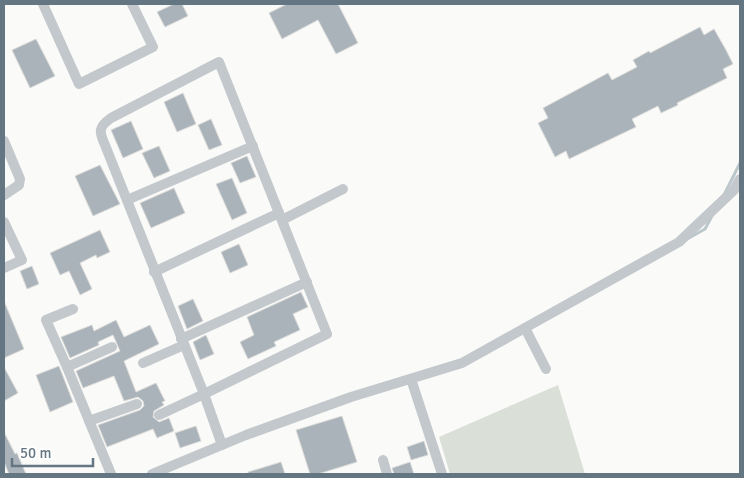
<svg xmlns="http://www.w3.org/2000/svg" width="744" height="478" font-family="Signika,sans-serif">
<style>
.green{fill:#dadfd7}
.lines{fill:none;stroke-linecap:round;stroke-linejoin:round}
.stream{stroke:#bbc7cb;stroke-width:3}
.building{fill:#aab3b9;stroke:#dcdcda}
.minor{stroke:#c3c8cc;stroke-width:10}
</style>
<rect width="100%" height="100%" fill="#fafaf8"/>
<polygon class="green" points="558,385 585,474 450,474 439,437"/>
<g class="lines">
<g class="stream">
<polyline points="724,195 740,163"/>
<polyline points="689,238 705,229 712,216"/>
</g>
</g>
<g class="building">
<polygon points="174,4 182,4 188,16 165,27 157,12"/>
<polygon points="287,4 338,4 358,43 336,54 318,20 282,39 269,13"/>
<polygon points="700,27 704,35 714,29 726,50 733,64 723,69 727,78 677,103 678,105 661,113 658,106 632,119 636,127 569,159 566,151 555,157 538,123 548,118 543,108 608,73 612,80 637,67 633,60 649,51 650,53"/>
<polygon points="36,39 55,76 30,88 12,50"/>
<polygon points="183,93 196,124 177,132 164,102"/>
<polygon points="211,119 222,145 209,150 198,125"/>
<polygon points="131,121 143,149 123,158 111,130"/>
<polygon points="159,146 170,171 154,178 142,153"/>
<polygon points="247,156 256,177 240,183 231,163"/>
<polygon points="100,165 120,204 93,216 75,176"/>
<polygon points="232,178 247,213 232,220 216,184"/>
<polygon points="174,188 185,213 151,228 140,203"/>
<polygon points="100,230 110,252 97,258 96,255 80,263 92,289 80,295 69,271 60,275 50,253"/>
<polygon points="239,244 248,265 230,273 221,252"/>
<polygon points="32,266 39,284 27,289 20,271"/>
<polygon points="301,292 308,307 293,314 300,330 274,342 276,346 248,359 240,342 254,335 247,317"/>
<polygon points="193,299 203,321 187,329 178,306"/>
<polygon points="4,301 24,349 4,358"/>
<polygon points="116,320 124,337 150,325 159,344 124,361 136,392 156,383 165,401 162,402 164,405 154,411 153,417 159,422 169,418 174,431 157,438 153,429 107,447 98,425 140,410 144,406 143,401 138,397 124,401 114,376 83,388 76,371 120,351 113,335 98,342 99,345 70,358 61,337 92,325 94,331"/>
<polygon points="206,335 214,354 200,360 193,342"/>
<polygon points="59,366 73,402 50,412 36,375"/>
<polygon points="4,367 18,393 4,401"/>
<polygon points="342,416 357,462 318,474 310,474 296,430"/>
<polygon points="196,426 201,441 180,448 175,433"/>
<polygon points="4,432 15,454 17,453 26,474 9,474 4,462"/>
<polygon points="424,441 428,455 411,460 407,447"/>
<polygon points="281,462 285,474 248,474 248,472"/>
<polygon points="410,462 414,474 394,474 392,468"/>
</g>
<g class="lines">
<g class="minor">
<polyline points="43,4 79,84 153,47 132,4"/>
<polyline points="4,141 20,179 19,185 4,195"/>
<polyline points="127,200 253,146"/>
<polyline points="282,220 343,189"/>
<polyline points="4,222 22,260 4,268"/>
<polyline points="154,272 279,213"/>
<polyline points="73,309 46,320 67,367 111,474"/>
<polyline points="525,328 546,369"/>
<polyline points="181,339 307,282"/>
<polyline points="143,363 184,345"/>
<polyline points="67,367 112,347"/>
<polyline points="411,379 442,474"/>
<path d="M159 415 204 394 105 145C99 132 98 127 111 118L219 62 327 334 204 394 222 445"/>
<polyline points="89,421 137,404"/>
<polyline points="383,460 387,474"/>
<polyline points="152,474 246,435 351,397 462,363 679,242 734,190 740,179"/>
</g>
</g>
<rect width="744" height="478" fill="none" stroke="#657683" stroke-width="10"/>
<path d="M12 458v8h81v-8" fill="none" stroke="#657683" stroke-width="2.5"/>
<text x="20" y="458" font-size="15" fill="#657683" stroke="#ffffff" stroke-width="4" paint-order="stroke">50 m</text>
</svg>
